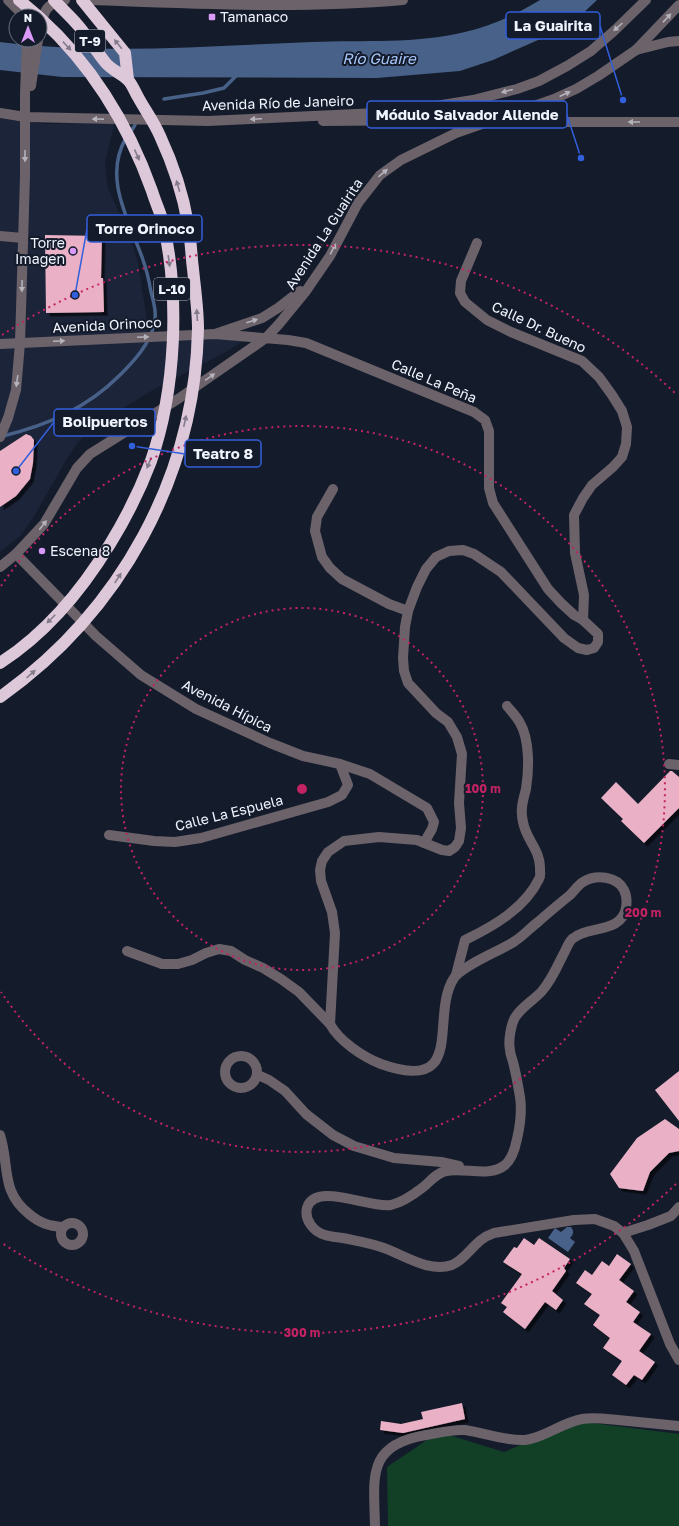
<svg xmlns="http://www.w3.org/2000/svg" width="679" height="1526" font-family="'Golos Text',sans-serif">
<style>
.built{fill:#1c243a}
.green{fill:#124026}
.water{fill:#486188}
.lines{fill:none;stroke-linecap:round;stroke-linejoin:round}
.stream{stroke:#486188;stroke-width:3.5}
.building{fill:#eab1c6;filter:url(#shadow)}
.minor{stroke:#6b626a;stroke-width:10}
.highway{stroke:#ddc8da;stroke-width:12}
.minor-bridge{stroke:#6b626a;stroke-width:10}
.highway-bridge{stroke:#ddc8da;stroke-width:12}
.oneway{fill:#b4b2bb}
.oneway2{fill:#837a8b}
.ring{fill:none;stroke:#c42363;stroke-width:2;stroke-dasharray:2 4}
.poi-dot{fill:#d99af7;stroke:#141b2b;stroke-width:1.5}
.labels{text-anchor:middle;stroke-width:4;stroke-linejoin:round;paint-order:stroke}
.shield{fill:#141b2b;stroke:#aeb3bf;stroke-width:1}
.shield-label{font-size:13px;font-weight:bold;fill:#f0f4fe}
.poi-label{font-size:14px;fill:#f0f4fe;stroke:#141b2b;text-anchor:start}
.street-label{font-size:14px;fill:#f0f4fe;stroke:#141b2b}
.water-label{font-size:15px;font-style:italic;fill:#a8c8fb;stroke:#141b2b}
.centre{fill:#c42363;stroke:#141b2b;stroke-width:2}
.ring-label{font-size:12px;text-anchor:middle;font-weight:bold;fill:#c42363;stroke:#141b2b;stroke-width:4;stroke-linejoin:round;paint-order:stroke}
.leader{fill:none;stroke:#325fdc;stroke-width:1.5}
.callout-dot{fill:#325fdc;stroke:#141b2b;stroke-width:1.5}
.callout{fill:#141b2b;stroke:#325fdc;stroke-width:1.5}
.callout-label{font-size:15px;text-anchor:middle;font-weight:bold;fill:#f0f4fe}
</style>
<defs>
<filter id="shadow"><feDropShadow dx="3.5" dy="3.5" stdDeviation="0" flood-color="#0009"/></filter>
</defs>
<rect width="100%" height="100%" fill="#141b2b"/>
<polygon class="built" points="0,118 15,121 46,124 115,122 105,163 106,175 108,188 130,238 138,262 149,334 164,332 243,341 226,352 151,391 93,427 78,442 68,457 33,518 21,535 0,552"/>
<polygon class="green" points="576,1421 679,1434 679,1526 388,1526 387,1467 439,1432 504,1452"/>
<g class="water">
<path d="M540 0H597L579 17 554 33 493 60 460 71 377 78 62 77 0 70V42C103 55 208 46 312 42 363 40 416 44 465 32 492 26 517 14 540 0Z"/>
<path d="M567 1227H571C574 1231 574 1234 570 1238L575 1242 568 1252 548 1238 555 1228 561 1232Z"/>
</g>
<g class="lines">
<g class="stream">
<polyline points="164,99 203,93 224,88 238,74"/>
<polyline points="130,133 135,125"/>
<path d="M3 436C48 425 87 408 120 375 134 361 149 345 154 325 157 314 154 303 151 292 149 280 146 268 142 257 128 219 103 177 126 138"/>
</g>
</g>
<g class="building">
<polygon points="45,235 102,236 101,278 103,278 104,312 46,313"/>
<polygon points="26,434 31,436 34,440 33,463 30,479 16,496 0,507 0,451"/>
<polygon points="670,771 672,771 679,777 679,808 644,843 621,821 623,819 601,798 616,782 638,804"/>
<polygon points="679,1071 679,1121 655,1090"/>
<polygon points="665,1119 679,1129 679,1151 669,1153 650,1172 643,1191 619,1188 610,1174 637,1138"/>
<polygon points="524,1238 534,1245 539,1238 570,1259 564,1268 566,1271 552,1291 563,1300 556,1310 545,1302 525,1329 503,1312 507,1307 501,1303 522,1274 503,1262 514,1247 517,1248"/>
<polygon points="617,1254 631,1264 619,1280 634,1291 626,1302 640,1312 633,1322 651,1334 639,1351 655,1362 642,1380 634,1375 626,1385 612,1375 622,1361 603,1348 610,1338 593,1325 600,1315 584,1304 592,1294 576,1283 585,1270 592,1275 602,1261 609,1266"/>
<polygon points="462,1403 465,1419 403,1433 380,1430 381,1421 401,1424 423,1419 421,1412"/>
</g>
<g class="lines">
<g class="minor">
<polyline points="8,0 24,16"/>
<path d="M94 0C197 4 301 9 403 0"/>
<path d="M40 30C43 13 46 2 65 0"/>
<polyline points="636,50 679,5"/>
<polyline points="636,50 668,42 679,41"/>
<polyline points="31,86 38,40"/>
<polyline points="0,113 25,117 208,121 399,112 473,100 517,89 539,81 567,66 591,51 614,31 646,0"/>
<polyline points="323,121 438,120 561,122 679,122"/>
<polyline points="0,236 23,238"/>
<polyline points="477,243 461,281 460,293 465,302 487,320 511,332 582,361 599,377 612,395 622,411 627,427 626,444 622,457 613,467 592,485 583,498 574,515 575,553 584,595 583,620"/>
<polyline points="215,334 262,318 278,308 300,291"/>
<path d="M0 344 215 334 288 340 306 343 474 412 485 420 489 431V488L493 503 548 589 561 603 574 615 583 620 598 634V642L594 648 587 650 578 648 564 638 501 572 474 554 463 550 449 551 436 557 426 569 417 587 408 611 405 627 403 658 404 671 408 683 436 713 448 722 457 737 462 754 459 803 461 828 459 841 455 847 449 851 442 850 417 840 379 837 344 841 328 852 322 861 320 870 321 881 332 912 335 933 330 1024C339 1041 363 1057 381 1064 468 1095 429 1016 454 978 463 965 500 951 515 941 523 936 530 928 538 922 548 913 559 904 570 895 574 891 578 885 583 882 596 874 617 876 624 890 627 896 627 902 626 908 621 934 588 925 572 939 568 943 566 950 563 955 557 967 551 981 542 991 534 1000 523 1006 516 1016 511 1023 508 1041 510 1050 510 1054 512 1058 513 1062 516 1073 518 1085 520 1097 522 1110 520 1126 517 1139 515 1149 512 1159 505 1165 489 1178 465 1167 446 1171 436 1173 430 1182 422 1188 413 1195 403 1202 391 1205 371 1209 315 1181 307 1208 304 1220 314 1232 325 1235 331 1237 337 1237 343 1238 357 1241 370 1243 384 1248 404 1255 429 1273 452 1265 469 1258 473 1240 494 1233L574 1220 595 1219 614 1226 623 1233 634 1251 670 1344 679 1360"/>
<polyline points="0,437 8,418 16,390 20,343 25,176 25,94 27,40"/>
<polyline points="333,489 317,517 315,531 322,557 330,568 342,579 389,604 408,611"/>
<polyline points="16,554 96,636 141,675 196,709 270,743 303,756 340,764 370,774 427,808 434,822 432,829 424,843"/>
<polyline points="0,567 16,554 44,524 77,468 90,454 178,399 266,338 279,324 306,291 330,256 358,203"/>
<polyline points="669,764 679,765"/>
<polyline points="109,835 154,841 175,842 201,838 328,802 342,795 348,785 340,764"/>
<polyline points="127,951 162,964 178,964 192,960 206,953 219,949 231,951 245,960 263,968 281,979 299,992 330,1024"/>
<path d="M456 975 465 940C494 926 525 908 539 879 541 876 540 873 540 870 541 850 526 840 523 822 520 810 523 800 526 789 529 770 530 740 520 723 517 717 511 711 507 706"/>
<circle cx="241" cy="1072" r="16"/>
<polyline points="258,1075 269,1080 285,1091 306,1114 333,1135 354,1146 394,1158 441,1162 459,1166"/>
<path d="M0 1135C10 1166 0 1191 29 1214 40 1223 48 1226 63 1227"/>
<circle cx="72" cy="1234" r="11"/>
<polyline points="623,1233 648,1225 671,1216 679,1207"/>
<path d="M375 1526C374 1477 366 1445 426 1435 438 1433 453 1429 465 1430 485 1433 504 1441 525 1440 544 1438 561 1423 582 1419 593 1417 607 1419 618 1420 639 1422 659 1424 679 1426"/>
</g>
<g class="highway">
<polyline points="19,0 38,16"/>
<polyline points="82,0 125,53 128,80"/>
</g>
<polyline class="minor-bridge" points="358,203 380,175 401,160 456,133 554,99 576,89 598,76 636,50"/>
<g class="highway-bridge">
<path d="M0 663C45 634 82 590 110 544 126 518 140 490 151 461 176 389 180 297 163 222 160 212 155 201 152 191 128 124 93 66 40 18"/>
<path d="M0 697C120 612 195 477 198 329 198 309 195 289 193 269 191 254 191 239 188 224 183 194 173 164 160 136 154 122 145 110 138 97 135 92 132 84 128 80 121 73 111 70 105 62 95 50 87 35 76 23 69 15 61 8 54 0"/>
</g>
</g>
<defs><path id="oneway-solid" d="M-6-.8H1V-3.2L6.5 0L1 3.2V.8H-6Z"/></defs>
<g class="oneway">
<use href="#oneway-solid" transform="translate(667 18) rotate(-47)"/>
<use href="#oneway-solid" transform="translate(618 27) rotate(138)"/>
<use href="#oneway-solid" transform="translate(507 91) rotate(165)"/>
<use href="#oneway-solid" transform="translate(565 94) rotate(-25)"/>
<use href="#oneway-solid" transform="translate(98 119) rotate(-179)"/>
<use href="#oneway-solid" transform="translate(256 119) rotate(178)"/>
<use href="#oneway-solid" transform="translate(634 122) rotate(-180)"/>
<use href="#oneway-solid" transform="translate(25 156) rotate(90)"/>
<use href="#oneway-solid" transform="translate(383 173) rotate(-40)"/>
<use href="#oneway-solid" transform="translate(333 249) rotate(-62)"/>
<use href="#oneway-solid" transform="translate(22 286) rotate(91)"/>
<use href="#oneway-solid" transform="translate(252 321) rotate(-18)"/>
<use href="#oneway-solid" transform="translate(143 337) rotate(-3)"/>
<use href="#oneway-solid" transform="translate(59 341) rotate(-3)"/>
<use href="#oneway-solid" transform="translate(210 377) rotate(-35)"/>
<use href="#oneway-solid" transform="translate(17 381) rotate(98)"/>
<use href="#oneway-solid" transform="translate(43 525) rotate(-52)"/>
</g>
<g class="oneway2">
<use href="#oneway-solid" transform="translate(118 44) rotate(-129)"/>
<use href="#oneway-solid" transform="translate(67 46) rotate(47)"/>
<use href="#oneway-solid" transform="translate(137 155) rotate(66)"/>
<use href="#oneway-solid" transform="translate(178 186) rotate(-106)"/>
<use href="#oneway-solid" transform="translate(169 261) rotate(82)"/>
<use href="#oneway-solid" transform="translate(197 315) rotate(-94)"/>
<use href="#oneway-solid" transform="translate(185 421) rotate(-78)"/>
<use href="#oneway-solid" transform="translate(149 463) rotate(111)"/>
<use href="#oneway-solid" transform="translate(118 578) rotate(-57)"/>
<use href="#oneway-solid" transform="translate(51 619) rotate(135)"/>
<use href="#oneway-solid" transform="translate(31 674) rotate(-42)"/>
</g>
<g class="ring">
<circle cx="302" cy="789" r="181"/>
<path d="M1 586A363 363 0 1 1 1 992"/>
<path d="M676 1184A544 544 0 0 1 2 1243M2 335A544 544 0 0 1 676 394"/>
</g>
<g class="poi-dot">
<rect x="208" y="13" width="8" height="8" rx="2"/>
<circle cx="73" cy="251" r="4"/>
<circle cx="42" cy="551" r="4"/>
</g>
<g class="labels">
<g class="shield">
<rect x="75" y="30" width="30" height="22" rx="3"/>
<rect x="154" y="278" width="36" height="22" rx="3"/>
</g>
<g class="shield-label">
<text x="90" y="46">T-9</text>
<text x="172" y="294">L-10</text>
</g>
<g class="poi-label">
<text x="220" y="22">Tamanaco</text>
<text x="65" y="248" text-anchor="end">Torre<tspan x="65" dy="16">Imagen</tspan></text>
<text x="50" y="556">Escena 8</text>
</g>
<g class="street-label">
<text transform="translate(278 103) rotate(-2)" y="5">Avenida Río de Janeiro</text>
<text transform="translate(324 234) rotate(-57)" y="5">Avenida La Guairita</text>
<text transform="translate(107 325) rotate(-3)" y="5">Avenida Orinoco</text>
<text transform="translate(539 327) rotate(25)" y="5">Calle Dr. Bueno</text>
<text transform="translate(434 381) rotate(23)" y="5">Calle La Peña</text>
<text transform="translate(227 706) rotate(27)" y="5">Avenida Hípica</text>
<text transform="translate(229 813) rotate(-14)" y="5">Calle La Espuela</text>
</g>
<g class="water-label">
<text x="379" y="64">Río Guaire</text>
</g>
</g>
<circle cx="302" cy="789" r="6" class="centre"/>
<g class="ring-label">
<text x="483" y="793">100 m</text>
<text x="643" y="917">200 m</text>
<text x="302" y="1337">300 m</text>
</g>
<path class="leader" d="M623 100L600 26M581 158L567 115M75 295L87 229M16 471L54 422M132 446L185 454"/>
<g class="callout-dot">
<circle cx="623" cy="100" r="4"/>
<circle cx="581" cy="158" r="4"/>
<circle cx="75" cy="295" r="4"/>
<circle cx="16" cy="471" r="4"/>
<circle cx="132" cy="446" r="4"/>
</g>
<g class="callout">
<rect x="506" y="12" width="94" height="27" rx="4"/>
<rect x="367" y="101" width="200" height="27" rx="4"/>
<rect x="87" y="215" width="115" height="27" rx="4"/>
<rect x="54" y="409" width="101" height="27" rx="4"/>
<rect x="185" y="440" width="76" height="27" rx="4"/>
</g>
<g class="callout-label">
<text x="553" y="31">La Guairita</text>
<text x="467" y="120">Módulo Salvador Allende</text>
<text x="145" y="234">Torre Orinoco</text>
<text x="105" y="427">Bolipuertos</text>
<text x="223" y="459">Teatro 8</text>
</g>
<g transform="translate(28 28)"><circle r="19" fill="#141b2b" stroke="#6c727f"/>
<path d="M0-3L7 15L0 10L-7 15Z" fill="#d99af7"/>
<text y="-6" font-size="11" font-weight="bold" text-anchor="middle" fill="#f0f4fe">N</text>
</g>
</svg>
